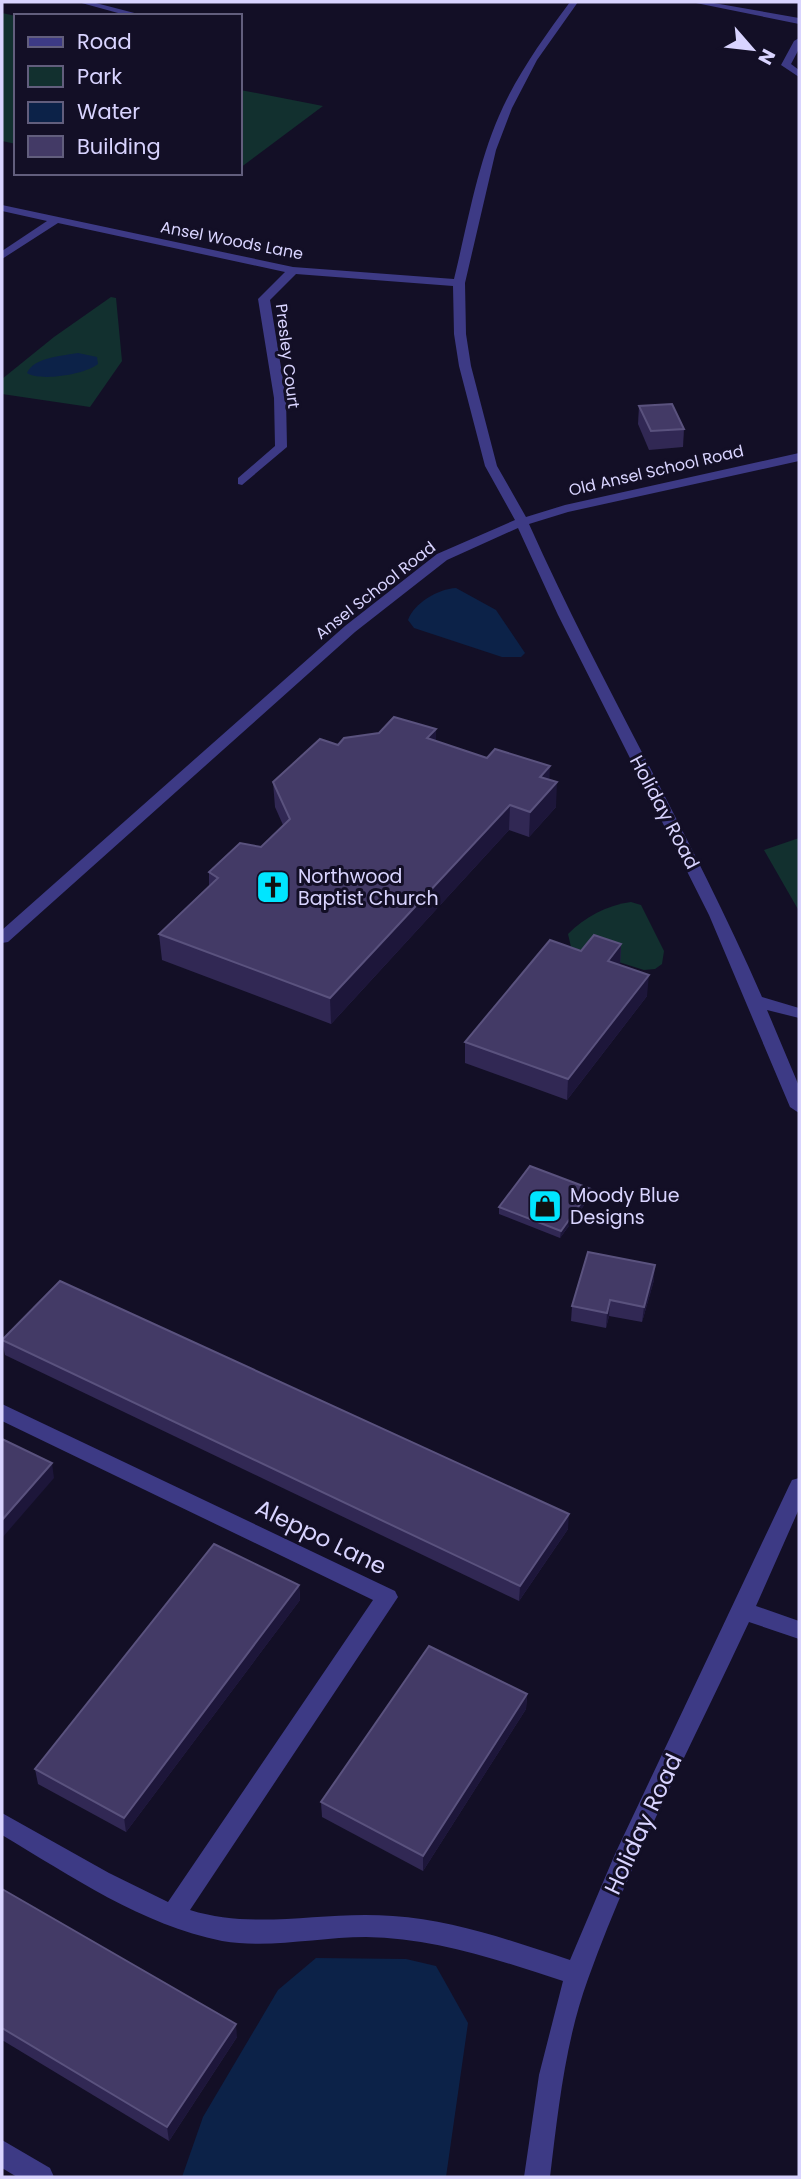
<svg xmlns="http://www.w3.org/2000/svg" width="801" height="2179" font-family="Poppins,sans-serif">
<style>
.green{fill:#12302f}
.water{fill:#0c2248}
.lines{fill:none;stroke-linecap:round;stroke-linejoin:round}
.minor{fill:#3d3a85;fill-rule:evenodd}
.wall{fill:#312854}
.shaded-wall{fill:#1d163a}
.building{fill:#433a66;stroke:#5a527e;stroke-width:2}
.labels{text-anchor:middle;stroke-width:6;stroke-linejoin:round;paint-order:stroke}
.far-street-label{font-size:16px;fill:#d9d4ff;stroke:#130f26}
.street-label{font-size:19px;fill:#d9d4ff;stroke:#130f26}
.poi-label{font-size:19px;fill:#d9d4ff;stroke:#130f26;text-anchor:start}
.near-street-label{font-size:23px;fill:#d9d4ff;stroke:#130f26}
</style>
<rect width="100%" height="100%" fill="#130f26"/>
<g class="green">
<polygon points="2,13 16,16 16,144 2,141"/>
<polygon points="240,90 251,92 323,106 240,168"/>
<polygon points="111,297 116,298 122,361 90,407 2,394 2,379 54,337"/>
<polygon points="799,838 799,911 764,850"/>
<path d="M631 902 641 905 664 951 662 964 655 969 644 970 571 947 568 934C585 917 607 905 631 902Z"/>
</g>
<g class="water">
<path d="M78 353 97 357 98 364C86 374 41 382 27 373 34 357 62 356 78 353Z"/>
<path d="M456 588 496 610 525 653 521 657H502L414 628 408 620C414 603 438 589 456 588Z"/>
<polygon points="316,1958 406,1959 436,1966 468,2023 446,2177 182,2177 203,2117 278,1990"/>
</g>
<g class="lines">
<g class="minor">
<polygon points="78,2 92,2 146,16 129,16"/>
<path d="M570 2H578L537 60 512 108 496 150 465 283 466 334 471 366 497 466 526 517 565 505 799 453V461L568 512 529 524C601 685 692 836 762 997L799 1008V1018L767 1010 799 1086V1113L790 1107 709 915 558 615 518 528 447 560 355 632 8 942 2 943V930L345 626 437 554 515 520 485 466 459 366 454 334 453 286 296 274 270 300 286 398 287 447 242 485 238 484V478L275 446 274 398 258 299 285 272 58 223 2 259V251L47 221 2 211V205L293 267 454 279C468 222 478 160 503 107 521 69 545 36 570 2Z"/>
<polygon points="691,2 708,2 799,18 799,24"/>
<polygon points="799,38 799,49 791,64 799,70 799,77 781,65 794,41"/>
<path d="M2 1404 395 1591 398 1597 190 1910C257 1931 324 1910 393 1916 454 1920 512 1941 570 1960L615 1854 789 1486 792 1480 799 1478V1509L756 1606 799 1621V1639L749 1622C694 1740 632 1857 588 1979 565 2042 558 2111 550 2177H524L539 2075 563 1981C499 1960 434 1938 366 1937 318 1937 270 1949 222 1941 142 1925 71 1876 2 1835V1813L109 1873 168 1902 373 1600 2 1421Z"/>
<polygon points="2,2140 50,2168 54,2177 17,2177 2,2168"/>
</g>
</g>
<g class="wall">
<polygon points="639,406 684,429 683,447 649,450 638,424"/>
<polygon points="436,741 549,780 556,807 529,837 509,830 331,1024 162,960 159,934 209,886 209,872 261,847 283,825 275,807 273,782 338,745"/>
<polygon points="621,944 620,965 647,996 567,1100 465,1063 465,1042 581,951"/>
<polygon points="591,1189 590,1197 560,1238 499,1214 499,1207"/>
<polygon points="654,1280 642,1322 609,1316 606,1328 571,1321 572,1306"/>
<polygon points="2,1340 568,1529 519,1601 5,1355"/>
<polygon points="299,1585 300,1600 126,1832 38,1784 35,1769"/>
<polygon points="527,1694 526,1709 423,1871 322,1817 321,1802"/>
<polygon points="2,1889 237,2037 169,2141 2,2040"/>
</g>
<g class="shaded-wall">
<polygon points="436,729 436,754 427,738"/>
<polygon points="550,766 549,791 540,777"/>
<polygon points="557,782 556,807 529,837 530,812"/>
<polygon points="510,805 509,830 331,1024 330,998"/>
<polygon points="621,944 620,965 608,961"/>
<polygon points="649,975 647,996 567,1100 568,1079"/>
<polygon points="591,1189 590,1197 560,1238 561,1231"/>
<polygon points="655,1265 654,1280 642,1322 644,1307"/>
<polygon points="610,1300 609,1316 606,1328 607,1313"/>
<polygon points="52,1463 54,1478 2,1538 2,1520"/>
<polygon points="569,1514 568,1529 519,1601 520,1586"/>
<polygon points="299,1585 300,1600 126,1832 124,1818"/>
<polygon points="527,1694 526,1709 423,1871 423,1856"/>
<polygon points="236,2024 237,2037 169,2141 167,2127"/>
</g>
<g class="building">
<polygon points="672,404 684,429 651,431 639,406"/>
<polygon points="394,717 436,729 427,738 487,758 495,749 550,766 540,777 557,782 530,812 510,805 330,998 159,934 218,878 209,872 240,843 261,847 290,819 273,782 320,739 338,745 344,738 379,733"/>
<polygon points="594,935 621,944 608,961 649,975 568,1079 465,1042 550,940 581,951"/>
<polygon points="530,1166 591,1189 561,1231 499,1207"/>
<polygon points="588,1252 655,1265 644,1307 610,1300 607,1313 572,1306"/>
<polygon points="60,1281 569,1514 520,1586 2,1340"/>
<polygon points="2,1439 52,1463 2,1520"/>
<polygon points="214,1544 299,1585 124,1818 35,1769"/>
<polygon points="429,1646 527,1694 423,1856 321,1802"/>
<polygon points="2,1889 236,2024 167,2127 2,2028"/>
</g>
<defs>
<g id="church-square" transform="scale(1.75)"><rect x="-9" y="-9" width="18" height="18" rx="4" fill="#00e5ff" stroke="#130f26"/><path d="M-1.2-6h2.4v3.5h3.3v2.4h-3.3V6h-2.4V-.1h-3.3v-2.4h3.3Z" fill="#111"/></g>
<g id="shop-square" transform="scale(1.75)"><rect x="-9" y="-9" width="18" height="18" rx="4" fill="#00e5ff" stroke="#130f26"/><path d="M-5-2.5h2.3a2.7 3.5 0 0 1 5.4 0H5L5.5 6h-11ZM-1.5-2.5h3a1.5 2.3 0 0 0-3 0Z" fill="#111"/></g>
</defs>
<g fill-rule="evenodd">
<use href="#church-square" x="273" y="887"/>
<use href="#shop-square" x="545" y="1206"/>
</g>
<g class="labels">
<g class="far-street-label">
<text transform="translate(232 240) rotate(11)" y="6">Ansel Woods Lane</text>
<text transform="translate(288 356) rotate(83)" y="6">Presley Court</text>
<text transform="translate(656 470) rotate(-13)" y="6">Old Ansel School Road</text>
<text transform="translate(375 590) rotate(-38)" y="6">Ansel School Road</text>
</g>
<g class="street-label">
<text transform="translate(665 812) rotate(62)" y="7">Holiday Road</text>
</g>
<g class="poi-label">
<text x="298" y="883">Northwood<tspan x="298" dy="22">Baptist Church</tspan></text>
<text x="570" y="1202">Moody Blue<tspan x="570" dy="22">Designs</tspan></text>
</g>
<g class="near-street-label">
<text transform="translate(321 1537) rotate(26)" y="8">Aleppo Lane</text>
<text transform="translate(643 1824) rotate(-65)" y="8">Holiday Road</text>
</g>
</g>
<rect width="801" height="2179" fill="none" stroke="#d9d4ff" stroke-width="7"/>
<rect x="14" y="14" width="228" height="161" fill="#130f26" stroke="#625e7d" stroke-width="2"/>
<rect x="28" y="37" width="35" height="10" fill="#3d3a85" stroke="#625e7d" stroke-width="2"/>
<text x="77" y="49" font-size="21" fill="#d9d4ff">Road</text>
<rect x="28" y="66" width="35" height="21" fill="#12302f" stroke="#625e7d" stroke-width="2"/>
<text x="77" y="84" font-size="21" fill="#d9d4ff">Park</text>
<rect x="28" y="102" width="35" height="21" fill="#0c2248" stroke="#625e7d" stroke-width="2"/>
<text x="77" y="119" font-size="21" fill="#d9d4ff">Water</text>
<rect x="28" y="136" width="35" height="21" fill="#433a66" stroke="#625e7d" stroke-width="2"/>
<text x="77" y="154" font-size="21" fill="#d9d4ff">Building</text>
<g transform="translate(752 49) rotate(118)" stroke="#130f26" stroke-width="5" paint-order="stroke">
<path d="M0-5L12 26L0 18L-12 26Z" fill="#d9d4ff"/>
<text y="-10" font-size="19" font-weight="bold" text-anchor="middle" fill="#d9d4ff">N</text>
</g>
</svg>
